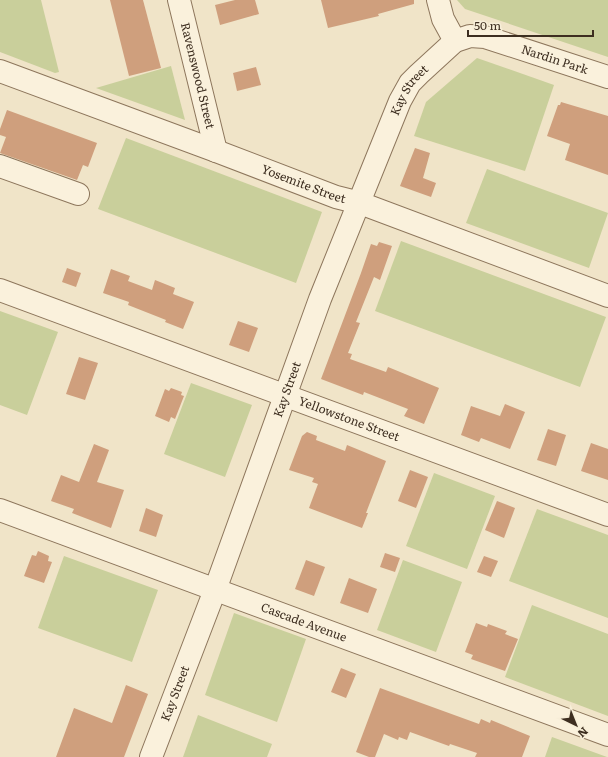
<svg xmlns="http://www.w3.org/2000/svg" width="608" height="757" font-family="Literata,serif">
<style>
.green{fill:#c9cf9b}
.building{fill:#cf9f7d}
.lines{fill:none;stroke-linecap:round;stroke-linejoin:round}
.minor-casing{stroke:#8d765c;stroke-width:24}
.minor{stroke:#faf1dc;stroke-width:22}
.labels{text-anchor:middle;stroke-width:3;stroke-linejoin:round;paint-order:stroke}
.street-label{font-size:12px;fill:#3d2e20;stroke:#f7eed8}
</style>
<rect width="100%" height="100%" fill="#f0e4c8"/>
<g class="green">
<polygon points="0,0 41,0 59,72 55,73 0,52"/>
<polygon points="457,0 608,0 608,57 465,9"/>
<polygon points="477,58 554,85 525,171 414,136 426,102"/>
<polygon points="171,66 185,120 96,88"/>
<polygon points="126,138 322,212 296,283 98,209"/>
<polygon points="487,169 608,213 589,268 466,223"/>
<polygon points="401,241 606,317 580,387 375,311"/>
<polygon points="0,311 58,332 27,415 0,405"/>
<polygon points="191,383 252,405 225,477 164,454"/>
<polygon points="434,473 495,496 467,569 406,546"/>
<polygon points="537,509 608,535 608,618 509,581"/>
<polygon points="64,556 158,590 132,662 38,628"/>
<polygon points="403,560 462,582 436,652 377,630"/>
<polygon points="532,605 608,634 608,716 505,677"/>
<polygon points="234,613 306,639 277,722 205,695"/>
<polygon points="198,715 272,744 267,757 183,757"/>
<polygon points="552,737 607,757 545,757"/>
</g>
<g class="building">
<polygon points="110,0 143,0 161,68 129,76"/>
<polygon points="235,0 255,0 259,14 220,25 215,5"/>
<polygon points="321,0 414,0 414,4 378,14 379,16 328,28"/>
<polygon points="256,67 261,85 237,91 233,73"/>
<polygon points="561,102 608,116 608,175 565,160 570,144 547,136 558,105 560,105"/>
<polygon points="7,110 97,143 88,167 83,165 77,180 0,153 6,137 0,135 0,129"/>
<polygon points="415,148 430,153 423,178 436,183 431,197 400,186"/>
<polygon points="379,242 392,246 380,280 374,277 356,322 360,323 348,353 352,354 350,359 386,372 388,367 439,388 424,424 404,416 408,409 364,392 363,395 321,379 361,273 371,244 377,246"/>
<polygon points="67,268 81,273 76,287 62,282"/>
<polygon points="111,269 130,276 128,281 152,290 155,280 175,288 173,294 194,302 183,329 165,322 166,320 128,305 129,302 103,293"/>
<polygon points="238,321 258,328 249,352 229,345"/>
<polygon points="79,357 98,363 85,400 66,394"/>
<polygon points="171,388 182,392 181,395 184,396 175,419 171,417 169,422 155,416 165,389 169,391"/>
<polygon points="505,404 525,412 510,449 481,438 479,442 461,435 471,406 500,416"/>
<polygon points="548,429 566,435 556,466 537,460"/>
<polygon points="307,432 317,436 316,440 345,451 347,445 386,461 366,513 368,513 362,528 309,508 318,484 312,482 314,478 289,470 302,436"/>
<polygon points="591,443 608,449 608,480 581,471"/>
<polygon points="94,444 109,450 97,482 124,490 111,528 72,513 74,509 51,501 61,475 79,482"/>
<polygon points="410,470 428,477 416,508 398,501"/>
<polygon points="497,501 515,508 504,538 485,530"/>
<polygon points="146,508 163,515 156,537 139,531"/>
<polygon points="38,551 49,556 48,561 52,562 44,583 24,576 32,555 36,556"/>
<polygon points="385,553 400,558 395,572 380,567"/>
<polygon points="484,556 498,561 491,577 477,572"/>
<polygon points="306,560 325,567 314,596 295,589"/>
<polygon points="349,578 377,589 368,613 340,603"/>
<polygon points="476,623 487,627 488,624 507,631 505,634 518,639 505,671 471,659 473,655 465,652"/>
<polygon points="341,668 356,674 346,698 331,692"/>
<polygon points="126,685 148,694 124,757 56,757 74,708 112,723"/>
<polygon points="380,688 479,724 481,719 490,723 491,720 530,736 522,757 475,757 477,753 450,744 449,746 410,732 407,740 399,737 398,740 384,734 375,757 369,757 356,752"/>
</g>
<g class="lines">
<g class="minor-casing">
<g id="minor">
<path id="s1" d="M179 0 216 151"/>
<polyline points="438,0 443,19 455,41"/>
<path id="s2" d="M0 71 216 151 336 197 360 203 608 296"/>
<polyline points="0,166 78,194"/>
<path id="s3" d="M0 290 608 515"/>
<path id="s4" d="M0 510 608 735"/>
<path id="s5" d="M151 757 215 590 320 299 400 101 410 83 419 74 455 41 470 36 485 37 608 77"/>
</g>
</g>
<use href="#minor" class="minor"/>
</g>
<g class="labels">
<g class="street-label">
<text dy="4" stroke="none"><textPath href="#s5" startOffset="888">Nardin Park</textPath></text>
<text dy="4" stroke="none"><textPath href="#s1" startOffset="78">Ravenswood Street</textPath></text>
<text dy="4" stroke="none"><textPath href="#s5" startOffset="716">Kay Street</textPath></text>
<text dy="4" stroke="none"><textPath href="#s2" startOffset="324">Yosemite Street</textPath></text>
<text dy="4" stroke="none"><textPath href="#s5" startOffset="392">Kay Street</textPath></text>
<text dy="4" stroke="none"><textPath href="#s3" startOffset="372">Yellowstone Street</textPath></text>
<text dy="4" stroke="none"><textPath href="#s4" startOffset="324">Cascade Avenue</textPath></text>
<text dy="4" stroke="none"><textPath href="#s5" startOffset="68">Kay Street</textPath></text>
</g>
</g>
<g transform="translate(576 725) rotate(137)" stroke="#f7eed8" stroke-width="3" paint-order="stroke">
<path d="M0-3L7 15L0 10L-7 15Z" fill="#3d2e20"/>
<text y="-6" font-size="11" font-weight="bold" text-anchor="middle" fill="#3d2e20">N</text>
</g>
<path d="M468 30v6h125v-6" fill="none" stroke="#3d2e20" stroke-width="2"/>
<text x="474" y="30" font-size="12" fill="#3d2e20" stroke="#f7eed8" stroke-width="3" paint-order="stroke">50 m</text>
</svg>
